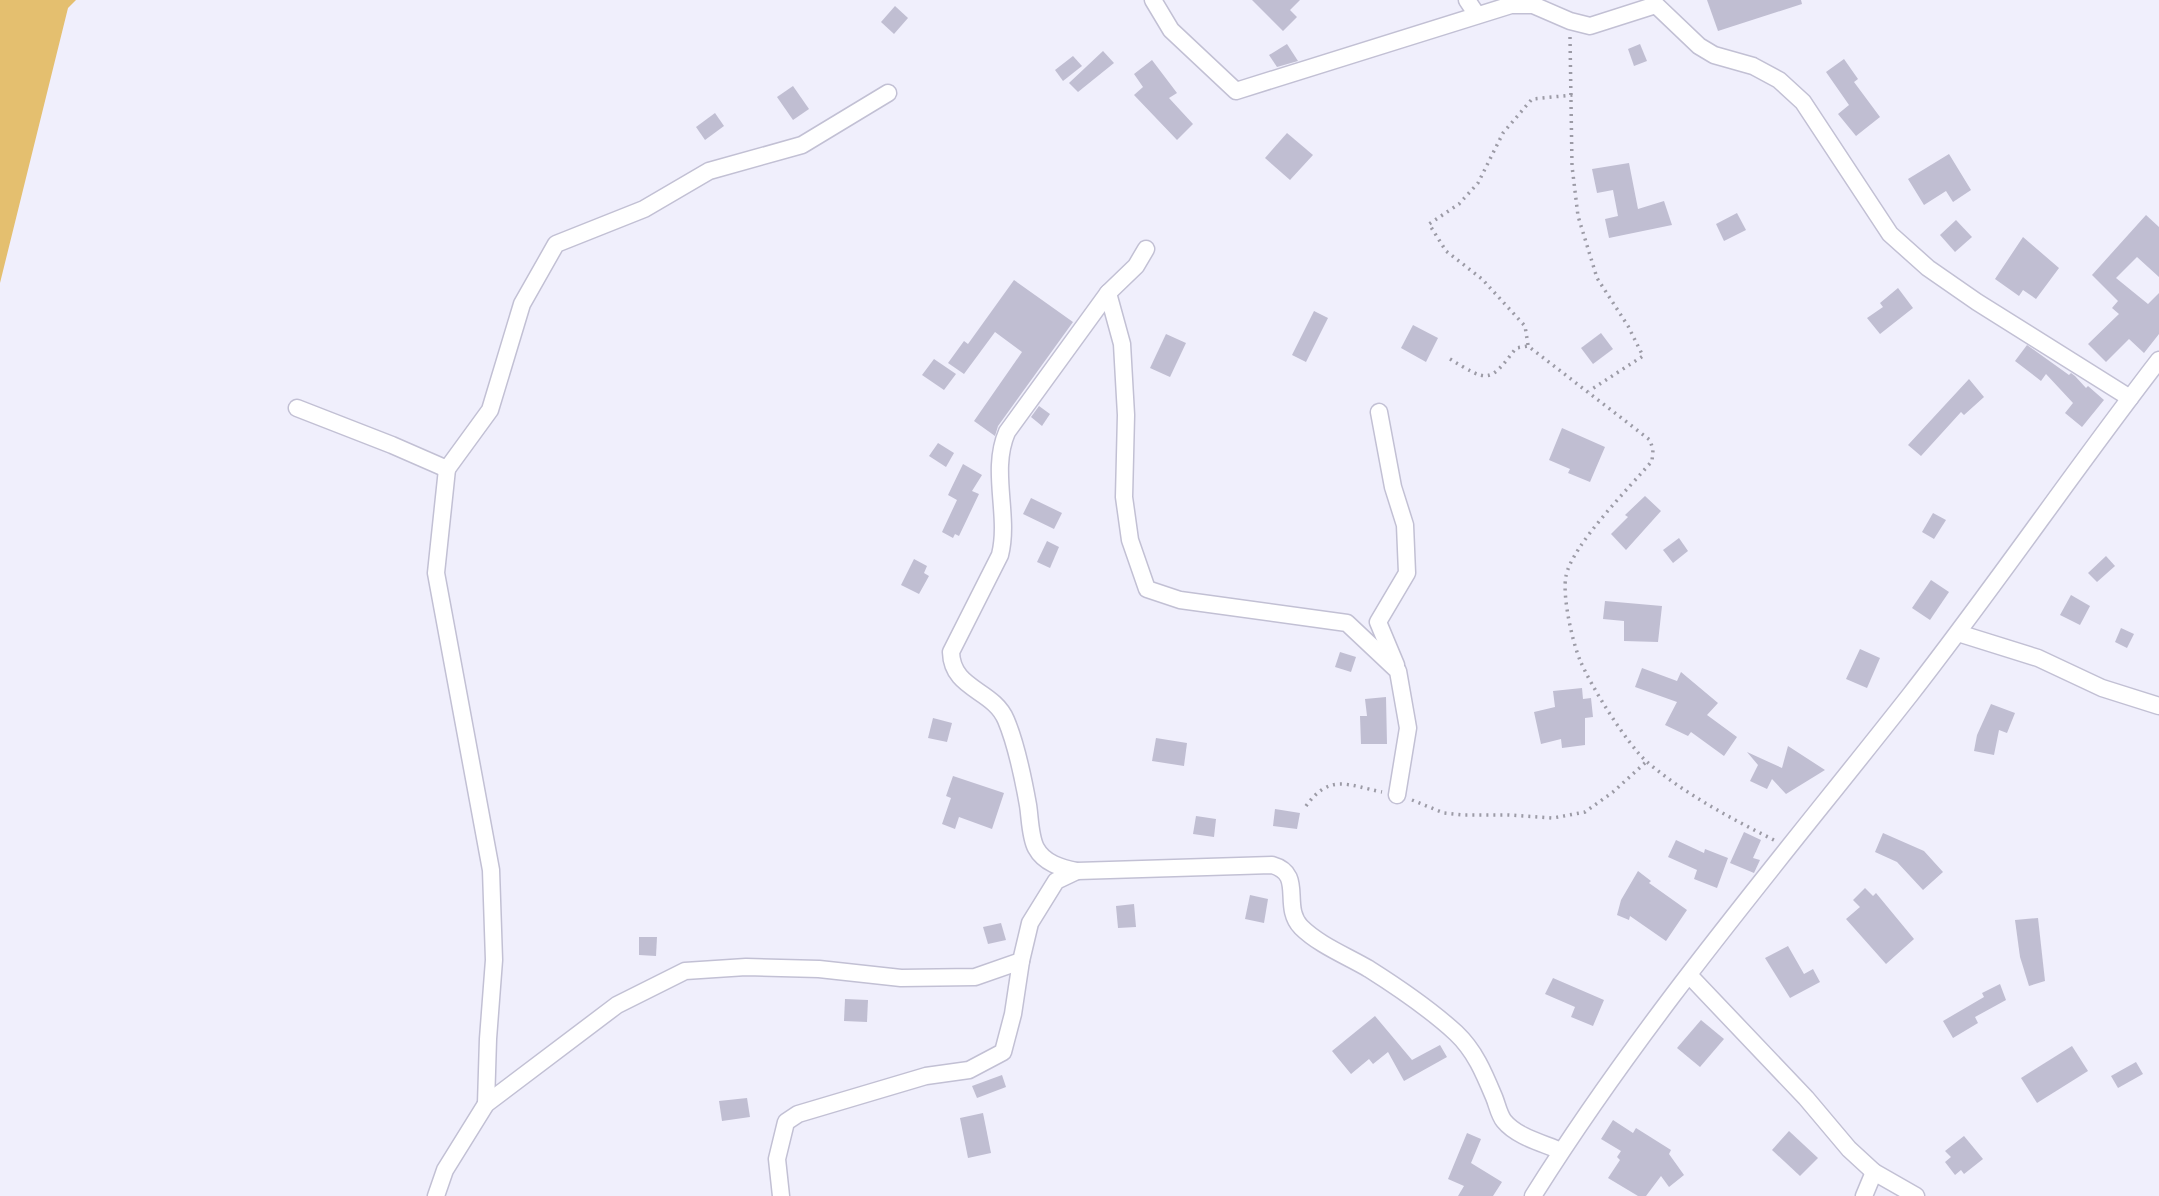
<svg xmlns="http://www.w3.org/2000/svg" width="2159" height="1196" font-family="Mulish,sans-serif">
<style>
.green{fill:#e4bf6f}
.building{fill:#c0bed2}
.lines{fill:none;stroke-linecap:round;stroke-linejoin:round}
.minor-casing{stroke:#c2c0d4;stroke-width:19}
.path{stroke:#9c9ba6;stroke-width:3.5;stroke-dasharray:2 5;stroke-linecap:butt}
.minor{stroke:#fff;stroke-width:16}
</style>
<rect width="100%" height="100%" fill="#f0effc"/>
<polygon class="green" points="0,0 76,0 68,8 0,283"/>
<g class="building">
<polygon points="1252,0 1300,0 1290,10 1297,17 1283,31"/>
<polygon points="1707,0 1801,0 1802,4 1718,31"/>
<polygon points="895,6 908,18 894,34 881,22"/>
<polygon points="1287,44 1298,61 1277,67 1269,55"/>
<polygon points="1640,44 1647,61 1634,66 1628,49"/>
<polygon points="1103,51 1114,63 1078,92 1069,83"/>
<polygon points="1073,56 1082,66 1063,81 1055,70"/>
<polygon points="1844,59 1858,79 1854,82 1880,117 1856,136 1838,114 1849,105 1826,72"/>
<polygon points="1152,60 1177,93 1169,98 1193,124 1177,140 1134,95 1143,87 1134,74"/>
<polygon points="793,86 809,109 793,120 777,97"/>
<polygon points="715,113 724,126 705,140 696,127"/>
<polygon points="1287,133 1313,155 1290,180 1265,158"/>
<polygon points="1949,154 1971,190 1953,202 1946,191 1924,205 1908,179"/>
<polygon points="1629,163 1638,209 1664,201 1672,225 1609,238 1605,219 1618,216 1613,190 1597,193 1592,169"/>
<polygon points="1737,213 1746,230 1724,241 1716,224"/>
<polygon points="2146,215 2159,227 2159,277 2137,257 2116,278 2148,304 2159,293 2159,334 2144,353 2129,339 2106,362 2088,344 2119,314 2112,308 2118,301 2092,275"/>
<polygon points="1956,220 1972,237 1955,252 1940,235"/>
<polygon points="2023,237 2059,268 2036,299 2023,290 2019,296 1995,279"/>
<polygon points="1014,280 1073,322 998,426 995,436 974,421 1022,352 995,332 964,374 948,363 964,341 968,344"/>
<polygon points="1898,288 1913,308 1880,334 1867,318 1883,307 1880,303"/>
<polygon points="1314,311 1328,318 1306,362 1292,355"/>
<polygon points="1413,325 1438,338 1426,362 1401,348"/>
<polygon points="1601,333 1613,349 1593,364 1581,348"/>
<polygon points="1166,334 1186,343 1170,377 1150,368"/>
<polygon points="2027,345 2069,375 2071,373 2075,376 2086,388 2088,386 2104,400 2082,427 2065,413 2073,403 2046,374 2041,381 2015,361"/>
<polygon points="934,359 956,374 944,390 922,375"/>
<polygon points="1969,379 1984,397 1964,415 1961,412 1921,456 1908,445"/>
<polygon points="1039,406 1050,414 1042,426 1031,417"/>
<polygon points="1562,428 1605,447 1590,482 1568,473 1570,469 1549,460"/>
<polygon points="938,443 954,453 946,467 929,456"/>
<polygon points="963,464 982,475 972,491 979,494 959,536 955,534 953,538 942,532 957,500 948,495"/>
<polygon points="1645,496 1661,511 1626,550 1611,534 1628,517 1625,515"/>
<polygon points="1031,498 1062,513 1054,529 1023,514"/>
<polygon points="1933,513 1946,520 1934,539 1922,532"/>
<polygon points="1679,538 1688,551 1673,563 1663,550"/>
<polygon points="1047,541 1059,547 1050,568 1037,562"/>
<polygon points="2106,556 2115,566 2097,582 2088,573"/>
<polygon points="914,559 927,566 924,573 929,576 919,594 901,585"/>
<polygon points="1931,580 1949,592 1930,620 1912,608"/>
<polygon points="2071,595 2090,606 2080,625 2060,615"/>
<polygon points="1605,601 1662,606 1658,642 1624,641 1624,621 1603,619"/>
<polygon points="2121,628 2134,634 2127,648 2115,642"/>
<polygon points="1860,649 1880,658 1867,688 1846,679"/>
<polygon points="1340,652 1356,657 1351,672 1335,667"/>
<polygon points="1642,668 1677,681 1681,672 1718,703 1707,715 1737,737 1724,756 1691,732 1688,736 1665,725 1677,702 1635,687"/>
<polygon points="1582,688 1583,699 1591,698 1593,717 1585,718 1585,745 1562,748 1561,739 1541,744 1534,712 1555,707 1553,691"/>
<polygon points="1386,697 1387,744 1361,744 1360,716 1367,716 1365,699"/>
<polygon points="1991,704 2015,713 2007,733 1999,730 1994,755 1974,751 1977,735"/>
<polygon points="933,718 952,723 947,742 928,738"/>
<polygon points="1156,738 1187,743 1184,766 1152,761"/>
<polygon points="1788,746 1825,770 1786,794 1772,779 1767,789 1750,781 1758,765 1747,752 1782,768"/>
<polygon points="953,776 1004,793 992,829 959,817 955,829 942,824 951,798 946,796"/>
<polygon points="1275,809 1300,813 1297,829 1273,826"/>
<polygon points="1196,816 1216,819 1214,837 1193,834"/>
<polygon points="1744,832 1761,840 1753,858 1760,860 1754,873 1730,863"/>
<polygon points="1883,833 1924,851 1943,872 1923,890 1897,862 1875,852"/>
<polygon points="1676,840 1704,853 1705,849 1728,858 1717,888 1694,879 1697,870 1668,857"/>
<polygon points="1638,871 1651,881 1649,883 1687,910 1666,941 1630,916 1629,920 1617,915 1621,900"/>
<polygon points="1865,888 1873,896 1876,893 1914,939 1886,964 1846,919 1860,907 1853,900"/>
<polygon points="1250,895 1268,899 1264,923 1245,919"/>
<polygon points="1134,904 1136,927 1118,928 1116,906"/>
<polygon points="2038,918 2045,981 2029,986 2020,957 2015,920"/>
<polygon points="1001,923 1006,940 988,944 983,927"/>
<polygon points="639,937 657,937 656,956 639,955"/>
<polygon points="1788,946 1804,974 1813,969 1820,982 1790,998 1765,958"/>
<polygon points="1553,978 1604,1000 1593,1026 1571,1017 1575,1007 1545,994"/>
<polygon points="2000,984 2006,1000 1975,1017 1978,1023 1953,1038 1943,1021 1984,997 1982,993"/>
<polygon points="845,999 868,1000 867,1022 844,1021"/>
<polygon points="1375,1016 1412,1060 1440,1045 1447,1057 1404,1081 1388,1052 1373,1064 1369,1059 1351,1074 1332,1051"/>
<polygon points="1701,1020 1724,1039 1700,1067 1677,1048"/>
<polygon points="2072,1046 2088,1071 2037,1103 2021,1078"/>
<polygon points="2136,1062 2143,1074 2118,1088 2111,1076"/>
<polygon points="1002,1075 1006,1087 977,1098 972,1086"/>
<polygon points="747,1098 750,1117 722,1121 719,1101"/>
<polygon points="983,1113 991,1153 968,1158 960,1118"/>
<polygon points="1613,1120 1633,1133 1636,1128 1671,1150 1669,1154 1684,1175 1669,1187 1661,1176 1646,1196 1638,1196 1608,1178 1620,1160 1617,1157 1621,1151 1601,1139"/>
<polygon points="1789,1131 1818,1158 1800,1176 1772,1150"/>
<polygon points="1467,1133 1481,1139 1471,1163 1502,1182 1493,1196 1458,1196 1464,1186 1448,1179"/>
<polygon points="1964,1136 1983,1159 1964,1174 1961,1170 1955,1175 1945,1162 1951,1157 1945,1151"/>
</g>
<g class="lines">
<g class="minor-casing">
<g id="minor">
<polyline points="1153,0 1171,30 1236,91 1511,5 1533,5 1570,21 1590,26 1656,5 1699,46 1714,55 1753,66 1779,80 1803,102 1890,234 1928,268 1977,302 2130,398"/>
<polyline points="1467,0 1477,15"/>
<polyline points="1146,249 1136,266 1108,293 1122,344 1126,415 1124,497 1130,540 1147,589 1180,600 1347,623 1398,671 1408,728 1397,795"/>
<path d="M1108 293 1007 432C990 471 1010 515 1000 555L951 652C952 690 993 689 1006 720 1017 746 1023 777 1028 805 1030 817 1030 837 1036 848 1044 863 1061 868 1077 871L1272 865C1305 874 1281 906 1301 927 1319 945 1347 956 1369 969 1399 988 1430 1009 1456 1033 1475 1051 1484 1073 1494 1097 1497 1104 1499 1115 1504 1121 1517 1137 1543 1143 1561 1151"/>
<polyline points="297,408 392,445 447,469 490,410 522,304 556,244 644,209 709,171 802,145 888,93"/>
<polyline points="1379,412 1393,487 1405,525 1407,573 1378,622 1396,665"/>
<polyline points="447,469 436,573 491,870 494,960 488,1039 486,1104"/>
<polyline points="1958,633 2038,658 2102,688 2159,706"/>
<polyline points="1689,975 1806,1098 1849,1149 1874,1172 1916,1196"/>
<polyline points="436,1196 445,1170 486,1104 617,1005 685,971 746,967 819,969 901,978 975,977 1021,961 1030,923 1056,881 1077,871"/>
<polyline points="781,1196 777,1159 786,1122 798,1114 926,1076 969,1070 1003,1052 1013,1014 1021,961"/>
<path d="M1533 1196C1644 1019 1781 859 1910 695 1996 585 2074 470 2159 360"/>
<polyline points="1864,1196 1874,1172"/>
</g>
</g>
<g class="path">
<polyline points="1570,37 1572,166 1578,216 1597,278 1628,326 1643,356 1589,391"/>
<polyline points="1528,345 1525,326 1482,279 1446,251 1429,224 1459,204 1478,183 1503,133 1532,99 1573,95"/>
<path d="M1450 359C1488 382 1489 384 1516 348L1528 346 1650 440 1653 450 1652 461C1630 487 1572 545 1566 576 1562 595 1572 641 1580 660 1590 685 1627 744 1647 762 1685 794 1730 818 1774 840"/>
<polyline points="1412,800 1444,813 1464,815 1509,815 1553,818 1585,812 1613,792 1646,762"/>
<path d="M1306 806C1330 773 1347 785 1382 792"/>
</g>
<use href="#minor" class="minor"/>
</g>
</svg>
